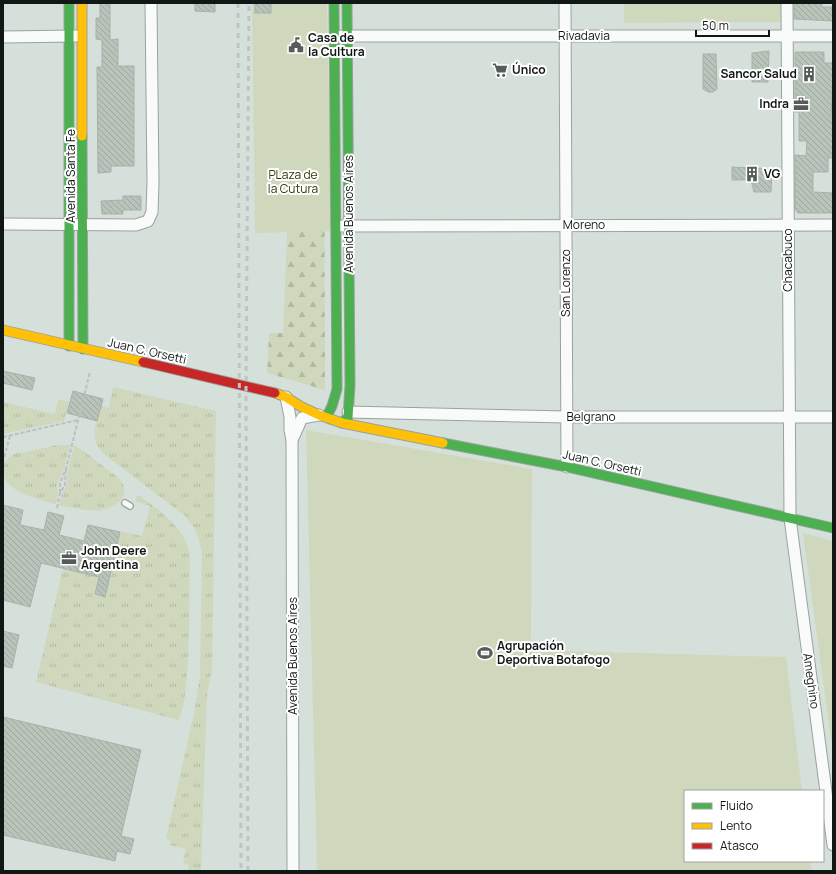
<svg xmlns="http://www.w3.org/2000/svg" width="836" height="874" font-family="Manrope,sans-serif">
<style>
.grass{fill:url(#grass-tufts)}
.forest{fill:url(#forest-firs)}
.park{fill:#cfd8bc}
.building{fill:url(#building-back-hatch);stroke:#a9b0ab}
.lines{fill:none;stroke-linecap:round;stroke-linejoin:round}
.lane-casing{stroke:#9aa29e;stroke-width:8}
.street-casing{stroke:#9aa29e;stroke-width:13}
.fast-casing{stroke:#9aa29e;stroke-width:11}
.slow-casing{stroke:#9aa29e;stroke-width:11}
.jam-casing{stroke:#9aa29e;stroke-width:11}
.path{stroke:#bdc0bf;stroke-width:2;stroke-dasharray:4 2;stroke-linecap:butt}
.lane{stroke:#f9fafa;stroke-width:5.5}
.street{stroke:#f9fafa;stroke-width:11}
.fast{stroke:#4caf50;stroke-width:9}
.slow{stroke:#ffc107;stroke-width:9}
.jam{stroke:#c62828;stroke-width:9}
.rail{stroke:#c2c4c3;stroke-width:3;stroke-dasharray:5 5;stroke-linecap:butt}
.labels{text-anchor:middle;stroke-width:4;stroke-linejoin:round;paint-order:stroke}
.street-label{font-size:12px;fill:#101714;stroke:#fff}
.poi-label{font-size:12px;font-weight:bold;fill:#101714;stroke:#fff;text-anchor:start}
.park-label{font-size:12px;fill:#333808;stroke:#fff}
</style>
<defs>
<pattern id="grass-tufts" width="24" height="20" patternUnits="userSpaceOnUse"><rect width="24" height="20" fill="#cfd8bc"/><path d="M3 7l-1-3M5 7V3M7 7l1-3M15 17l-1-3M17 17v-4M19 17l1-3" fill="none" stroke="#b1b9a1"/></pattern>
<pattern id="forest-firs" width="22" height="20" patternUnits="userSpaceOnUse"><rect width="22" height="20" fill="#cfd8bc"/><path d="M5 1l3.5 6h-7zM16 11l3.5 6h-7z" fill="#b1b9a1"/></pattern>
<pattern id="building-back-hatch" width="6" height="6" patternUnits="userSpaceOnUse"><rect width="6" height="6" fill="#b8c4b9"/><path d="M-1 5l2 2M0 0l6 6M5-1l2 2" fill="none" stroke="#9da89e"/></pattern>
</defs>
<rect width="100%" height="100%" fill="#d6e0db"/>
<g class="grass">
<path d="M113 387 216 411 212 671 207 695 201 871H188L189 865 183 863 186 849 170 845 171 840 166 838 194 713 200 675 202 551 196 531 185 516 104 454C88 438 96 425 101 406L109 408Z"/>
<polygon points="58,399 69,402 64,421 3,434 3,402 55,414"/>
<path d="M59 445H70L64 469 57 485 58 493 56 504C39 500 1 491 3 469 4 462 8 457 14 454 17 453 22 452 26 452 37 449 48 447 59 445Z"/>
<path d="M74 446C84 449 93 459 102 465 108 470 116 475 121 481 132 496 115 508 102 510 88 512 73 508 59 505L62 494 67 484 68 470Z"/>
<path d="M140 496C162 513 184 526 190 555 189 582 192 705 178 720L36 682 63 568 98 577 94 595 105 597 120 531 142 536 150 506 135 501 136 497Z"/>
</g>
<polygon class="forest" points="324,43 325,390 267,373 269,333 283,333 289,185"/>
<g class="park">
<polygon points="252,3 327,3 332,231 255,233"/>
<polygon points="624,3 781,3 782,22 624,23"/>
<polygon points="306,430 532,469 531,650 786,657 802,791 685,791 685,861 810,861 812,871 317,871"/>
<polygon points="803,533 833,541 833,754"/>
</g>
<g class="building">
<polygon points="100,3 110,3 110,40 118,39 118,66 134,66 134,166 111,166 111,172 98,173 97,67 102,67 102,40 96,39 96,18 100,18"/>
<polygon points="195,3 215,3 215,12 195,11"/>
<rect x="255" y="3" width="16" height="10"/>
<polygon points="794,3 822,3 822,7 833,7 833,21 794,19"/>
<polygon points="769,51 768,82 752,82 752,53"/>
<polygon points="795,52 824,52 824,63 833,63 831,122 833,122 833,158 828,158 828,172 813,172 813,192 833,193 833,213 798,213 795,209 795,155 806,156 807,141 799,141 799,112 795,112"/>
<polygon points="703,54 716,54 717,89 713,92 708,92 703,89"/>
<polygon points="732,167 772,169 771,192 754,192 751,180 732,180"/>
<polygon points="123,196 141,196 141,210 123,210 123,214 102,214 101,201 123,200"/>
<polygon points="3,371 35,378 32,390 3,383"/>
<polygon points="73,391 103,399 97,421 67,413"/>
<polygon points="3,505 23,510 20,525 44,530 48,512 64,516 59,535 84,541 88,525 120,532 105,597 95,594 99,577 41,563 30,607 3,600"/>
<polygon points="3,631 19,635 12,668 3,666"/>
<polygon points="3,717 141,750 121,836 134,839 130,854 117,851 115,861 3,835"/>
</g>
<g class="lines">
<g class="lane-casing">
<polyline id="lane" points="125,503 130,506"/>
</g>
<g class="street-casing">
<g id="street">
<polyline points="565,3 567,467"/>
<polyline points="787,3 790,518 833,845"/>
<polyline points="341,36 833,36"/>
<polyline points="3,37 76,36"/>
<polyline points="3,224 136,225 148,221 152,212 153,183 151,3"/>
<polyline points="342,226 833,225"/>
<polyline points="286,397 290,417 290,430 292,440 293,871"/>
<polyline points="348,412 567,417 833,417"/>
<polyline points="292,440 302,418 319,415"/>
</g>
</g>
<g class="fast-casing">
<g id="fast">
<polyline points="69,3 69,346"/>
<polyline points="82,136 83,349"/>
<polyline points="330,419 328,414 332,406 337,389 334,3"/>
<polyline points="342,423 348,417 350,385 347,3"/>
<polyline points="443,443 567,467 833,528"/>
</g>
</g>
<g class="slow-casing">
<g id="slow">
<polyline points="82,3 82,136"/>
<polyline points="3,330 143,362"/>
<polyline points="275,393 286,397 300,406 319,415 342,423 443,443"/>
</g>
</g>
<g class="jam-casing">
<polyline id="jam" points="143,362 275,393"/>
</g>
<g class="path">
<polyline points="3,437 78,420"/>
<polyline points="3,463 10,435"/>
<polyline points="60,493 60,483 66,469 90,372"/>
<polyline points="57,508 60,493 65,485 66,470"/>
</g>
<use href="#lane" class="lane"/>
<use href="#street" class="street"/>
<use href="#fast" class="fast"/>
<use href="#slow" class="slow"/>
<use href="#jam" class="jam"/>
<g class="rail">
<polyline points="238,3 241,871"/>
<polyline points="248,871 246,386 249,3"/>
</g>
</g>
<defs>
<g id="civic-bare" transform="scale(1.2)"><path d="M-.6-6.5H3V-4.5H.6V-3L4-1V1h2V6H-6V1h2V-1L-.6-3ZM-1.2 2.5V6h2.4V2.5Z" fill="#555d5a" stroke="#fff" stroke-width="2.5" paint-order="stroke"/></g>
<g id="supermarket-bare" transform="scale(1.2)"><path d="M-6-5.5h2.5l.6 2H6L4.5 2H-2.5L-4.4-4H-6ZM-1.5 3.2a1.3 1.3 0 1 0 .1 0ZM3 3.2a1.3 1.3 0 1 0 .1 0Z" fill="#555d5a" stroke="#fff" stroke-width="2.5" paint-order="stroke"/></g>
<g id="building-bare" transform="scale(1.2)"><path d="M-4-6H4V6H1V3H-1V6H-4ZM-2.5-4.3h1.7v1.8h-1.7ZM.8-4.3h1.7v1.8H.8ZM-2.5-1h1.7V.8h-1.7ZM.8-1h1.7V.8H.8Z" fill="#555d5a" stroke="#fff" stroke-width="2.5" paint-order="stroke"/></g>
<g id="office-bare" transform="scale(1.2)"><path d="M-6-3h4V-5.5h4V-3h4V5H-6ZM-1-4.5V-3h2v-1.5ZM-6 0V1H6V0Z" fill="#555d5a" stroke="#fff" stroke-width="2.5" paint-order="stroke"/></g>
<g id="stadium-bare" transform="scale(1.2)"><path d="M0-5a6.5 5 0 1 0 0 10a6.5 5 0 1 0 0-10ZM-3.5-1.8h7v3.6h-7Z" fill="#555d5a" stroke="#fff" stroke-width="2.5" paint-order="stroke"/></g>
</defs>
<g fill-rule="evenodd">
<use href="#civic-bare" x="296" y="45"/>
<use href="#supermarket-bare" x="500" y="70"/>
<use href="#building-bare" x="809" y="74"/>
<use href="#office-bare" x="801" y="104"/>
<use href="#building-bare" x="752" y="174"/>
<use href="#office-bare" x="69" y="558"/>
<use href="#stadium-bare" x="485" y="653"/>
</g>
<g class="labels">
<g class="street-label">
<text x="584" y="40">Rivadavia</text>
<text transform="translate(71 176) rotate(-90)" y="4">Avenida Santa Fe</text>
<text transform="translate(349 214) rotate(-90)" y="4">Avenida Buenos Aires</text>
<text x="584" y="229">Moreno</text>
<text transform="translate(788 260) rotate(-90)" y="4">Chacabuco</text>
<text transform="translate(566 283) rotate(-90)" y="4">San Lorenzo</text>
<text transform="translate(147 351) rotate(13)" y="4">Juan C. Orsetti</text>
<text x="591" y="421">Belgrano</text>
<text transform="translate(602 463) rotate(13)" y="4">Juan C. Orsetti</text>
<text transform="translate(293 656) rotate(-90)" y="4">Avenida Buenos Aires</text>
<text transform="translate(811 681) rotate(82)" y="4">Ameghino</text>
</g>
<g class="poi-label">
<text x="308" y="42">Casa de<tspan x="308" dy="14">la Cultura</tspan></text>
<text x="512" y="74">Único</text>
<text x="797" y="78" text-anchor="end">Sancor Salud</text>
<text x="789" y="108" text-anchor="end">Indra</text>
<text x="764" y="178">VG</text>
<text x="81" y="555">John Deere<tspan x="81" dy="14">Argentina</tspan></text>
<text x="497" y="650">Agrupación<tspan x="497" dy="14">Deportiva Botafogo</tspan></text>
</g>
<g class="park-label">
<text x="293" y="179">PLaza de<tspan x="293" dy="14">la Cutura</tspan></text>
</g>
</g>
<rect width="836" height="874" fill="none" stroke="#101714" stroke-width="8"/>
<rect x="684" y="790" width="140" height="72" fill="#ffffff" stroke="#9fa2a1"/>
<rect x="692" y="803" width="20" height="6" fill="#4caf50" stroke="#9fa2a1"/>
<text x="720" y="810" font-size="12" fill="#101714">Fluido</text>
<rect x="692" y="823" width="20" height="6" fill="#ffc107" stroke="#9fa2a1"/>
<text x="720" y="830" font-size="12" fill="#101714">Lento</text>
<rect x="692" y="843" width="20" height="6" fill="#c62828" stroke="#9fa2a1"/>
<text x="720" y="850" font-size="12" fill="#101714">Atasco</text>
<path d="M696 30v6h73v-6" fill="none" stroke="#101714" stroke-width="2"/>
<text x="702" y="30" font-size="12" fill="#101714" stroke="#ffffff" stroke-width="3" paint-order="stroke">50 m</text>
</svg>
